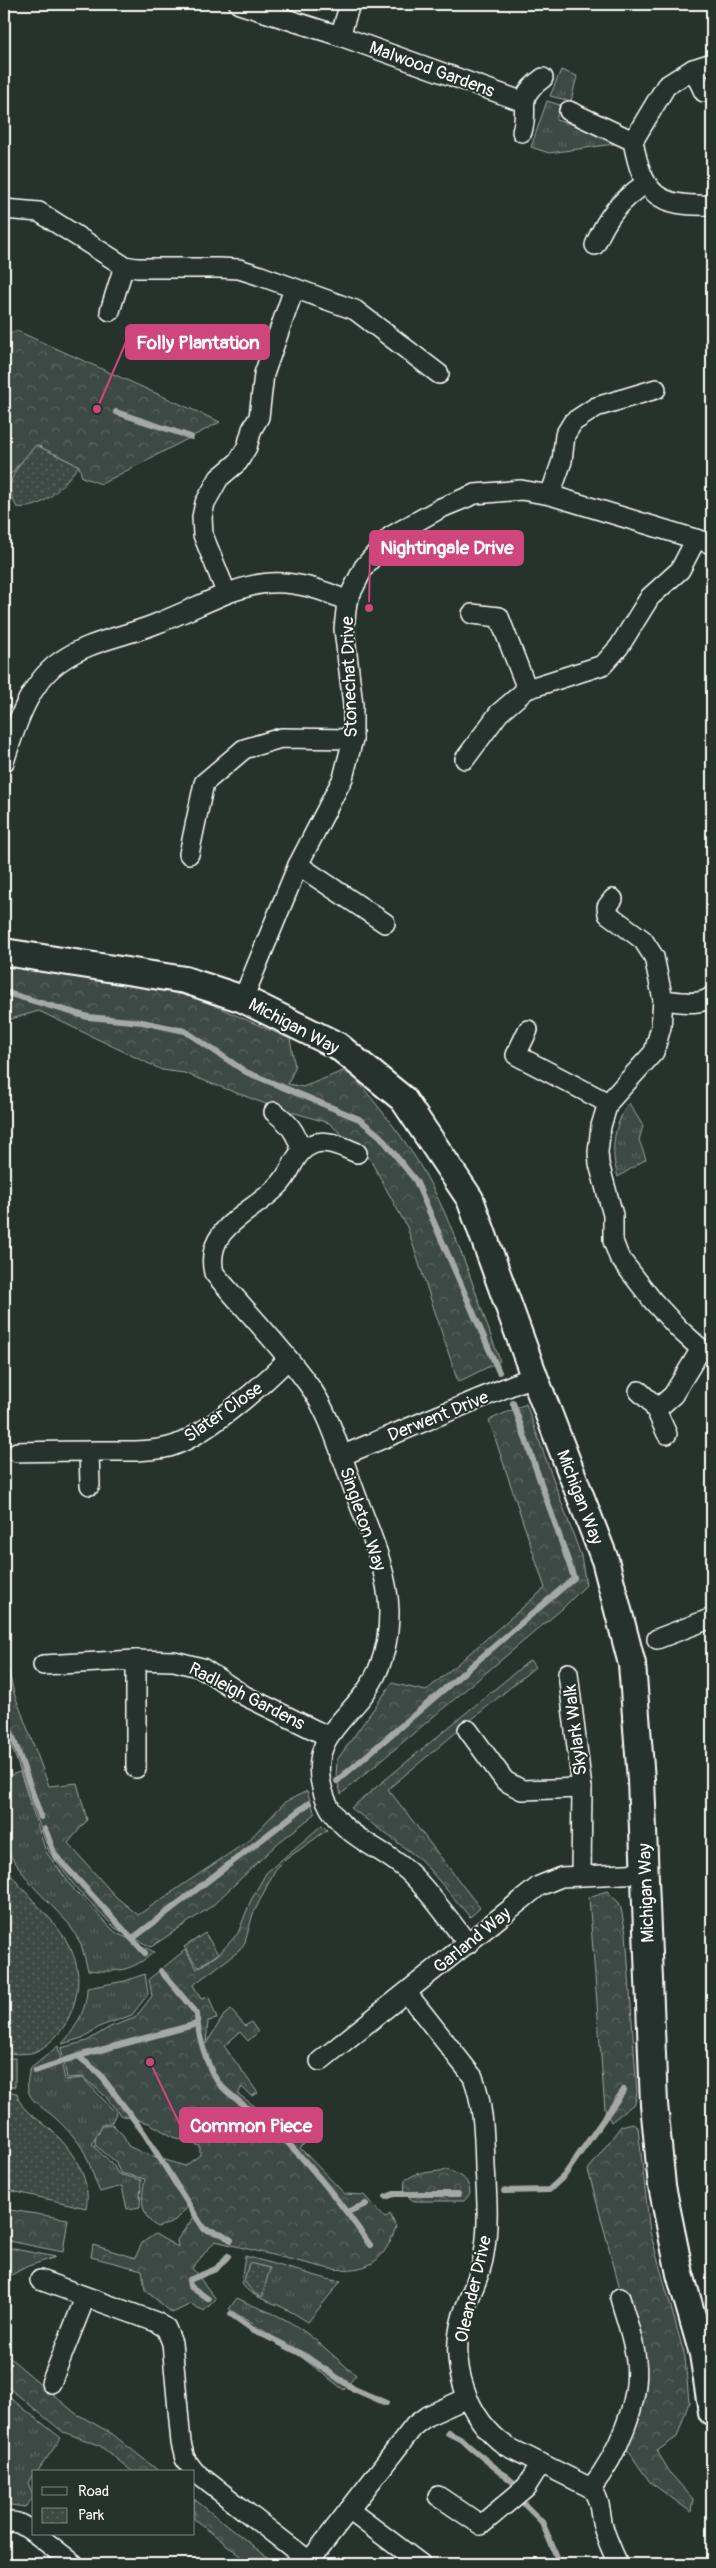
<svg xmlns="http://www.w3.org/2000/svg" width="716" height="2568" font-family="Pangolin,sans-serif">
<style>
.grass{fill:url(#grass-tufts);stroke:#9ea4a2}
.forest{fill:url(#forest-crowns);stroke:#9ea4a2}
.park{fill:url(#park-dots);stroke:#9ea4a2}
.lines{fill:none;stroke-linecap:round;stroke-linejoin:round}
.stream{stroke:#a4a9a7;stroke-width:6}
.street-casing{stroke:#fff;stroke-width:22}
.secondary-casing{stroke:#fff;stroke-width:30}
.street{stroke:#26332d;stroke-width:19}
.secondary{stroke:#26332d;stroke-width:26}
.labels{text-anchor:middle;stroke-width:4;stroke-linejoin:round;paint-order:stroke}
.street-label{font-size:18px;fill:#fff;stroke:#26332d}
.leader{fill:none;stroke:#ce467c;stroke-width:2}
.callout-dot{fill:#ce467c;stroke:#26332d;stroke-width:2}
.callout{fill:#ce467c;stroke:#ce467c;stroke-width:2}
.callout-label{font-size:19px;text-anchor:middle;font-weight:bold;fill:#fff}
</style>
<defs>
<pattern id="grass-tufts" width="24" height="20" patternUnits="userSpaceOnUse" patternTransform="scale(1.25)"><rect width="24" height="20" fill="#3e4944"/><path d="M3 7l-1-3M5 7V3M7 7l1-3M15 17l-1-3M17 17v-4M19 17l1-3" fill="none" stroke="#5b6460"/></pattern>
<pattern id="forest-crowns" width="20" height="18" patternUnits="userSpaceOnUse" patternTransform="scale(1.25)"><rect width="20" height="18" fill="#3e4944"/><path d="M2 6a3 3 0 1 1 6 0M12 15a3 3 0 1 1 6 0" fill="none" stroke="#5b6460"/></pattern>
<pattern id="park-dots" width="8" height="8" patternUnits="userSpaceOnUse" patternTransform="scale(1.25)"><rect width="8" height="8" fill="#3e4944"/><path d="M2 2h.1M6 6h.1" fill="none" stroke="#5b6460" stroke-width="1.8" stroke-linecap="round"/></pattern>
</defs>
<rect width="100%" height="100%" fill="#26332d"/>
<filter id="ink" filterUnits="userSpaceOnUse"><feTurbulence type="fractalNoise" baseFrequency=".02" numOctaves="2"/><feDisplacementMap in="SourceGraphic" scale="10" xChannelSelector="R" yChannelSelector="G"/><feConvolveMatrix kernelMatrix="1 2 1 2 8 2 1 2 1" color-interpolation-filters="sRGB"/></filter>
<g filter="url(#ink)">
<g class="grass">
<polygon points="561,70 577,76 571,101 550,96"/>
<polygon points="547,101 560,105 556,120 596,131 614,144 549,153 531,147"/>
<path d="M629 1103 643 1126 639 1140 646 1159 618 1177C610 1150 613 1126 629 1103Z"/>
<path d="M20 1772 46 1852 75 1891 115 1932 154 1952C132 1971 117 1973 88 1970L81 1944 69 1924 31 1884 4 1847V1777Z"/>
<path d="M145 1974 148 1994 132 2015 101 2026 82 2038 62 2044C76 2028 87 2009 87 1988L125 1981Z"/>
<path d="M58 2046 65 2080 83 2078 116 2113 112 2122 102 2125 92 2144C102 2157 111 2158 118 2174L141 2180 140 2207 127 2209 122 2186 100 2192C92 2175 89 2156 78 2142 71 2133 62 2124 53 2116 34 2101 22 2097 30 2069Z"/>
<polygon points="4,2247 56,2257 28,2266 4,2279"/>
<path d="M245 2256 331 2280 341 2281 308 2322C300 2317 292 2312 284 2308 268 2300 252 2298 241 2283Z"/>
<path d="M237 2298C253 2307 271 2311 286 2320 312 2334 333 2356 356 2375L344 2390 283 2343 229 2309Z"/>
<polygon points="4,2393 61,2438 37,2472 34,2472 28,2483 34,2497 25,2507 4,2504 4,2458 10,2414"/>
</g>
<g class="forest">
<polygon points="15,330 220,422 101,484 82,477 79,466 36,445 12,473 4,477 4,340"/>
<path d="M4 962 84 974 197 998 290 1039 295 1067 288 1084 303 1087 348 1069C375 1103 404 1136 425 1174 458 1232 477 1299 500 1361L458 1382 407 1227 371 1161 329 1123 271 1106 184 1073 162 1070 39 1011 11 1019 4 1030Z"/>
<polygon points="526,1404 581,1556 586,1585 562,1609 341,1794 336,1776 337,1760 392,1683 426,1691 545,1588 489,1420"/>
<polygon points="4,1652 14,1693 49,1786 77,1783 87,1820 68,1843 115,1896 138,1915 248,1841 285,1802 307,1791 315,1814 278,1843 212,1906 151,1947 115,1928 76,1888 49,1852 4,1725"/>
<polygon points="530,1660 535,1667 388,1789 480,1908 470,1917 421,1860 351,1808"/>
<path d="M322 1825 327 1830 285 1860 275 1870 253 1914 245 1942 239 1951 193 1985 201 1999 209 1997 217 2019 208 2021 206 2044 224 2015 231 2010 245 2026 251 2022 258 2032 248 2041 240 2032 224 2046 258 2093 251 2096 242 2087 238 2094 267 2115 285 2108 311 2137 300 2148 345 2194 364 2195 385 2218 390 2214 396 2227C383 2263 369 2272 330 2269L215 2241 192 2268 216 2299 204 2311 191 2304 172 2313 145 2290 142 2270 91 2257 93 2245 135 2258 142 2243 155 2234 178 2247 177 2240 196 2214 188 2207 172 2223 157 2227C140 2216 141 2197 145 2179L120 2173 116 2162 95 2145 96 2136 103 2126 112 2124 123 2135 128 2146 143 2153 185 2166 200 2155V2146L173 2137 149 2123 120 2115 105 2096 83 2077 67 2078 61 2048 87 2041 110 2027 135 2018 152 1996 149 1979 185 1950 197 1969 219 1954 238 1933 251 1900 266 1873Z"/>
<polygon points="607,1891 620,1904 626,1933 637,2092 635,2103 611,2122 605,2110 589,1897"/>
<polygon points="4,2058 15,2058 15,2087 4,2086"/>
<polygon points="633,2123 638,2127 650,2232 685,2357 689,2402 677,2437 657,2451 671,2474 693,2499 691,2512 650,2482 623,2444 642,2370 588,2170 621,2126"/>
<path d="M447 2170C461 2175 469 2178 470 2194L464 2201H414L404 2194 405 2180 416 2174Z"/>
<polygon points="4,2209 68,2219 63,2252 4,2240"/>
<polygon points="4,2353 75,2413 111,2433 160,2472 133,2472 99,2445 63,2432 4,2384"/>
<polygon points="194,2499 272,2561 269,2564 251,2564 194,2519"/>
</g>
<g class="park">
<path d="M36 445 79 466C62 485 45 511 17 507 0 483 19 464 36 445Z"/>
<path d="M4 1865C39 1917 101 1945 69 2017 63 2031 48 2047 34 2052 26 2055 13 2053 4 2054Z"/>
<polygon points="205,1933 218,1954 198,1967 184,1947"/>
<path d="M4 2091 17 2093C20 2109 32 2115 44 2124 68 2143 93 2177 86 2208L4 2189Z"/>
<polygon points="249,2263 270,2268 262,2297 254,2293 244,2281"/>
</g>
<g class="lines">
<g class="stream">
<polyline points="116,412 191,437"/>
<polyline points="4,992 88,1017 142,1022 185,1031 246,1072 359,1119 380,1136 416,1181 499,1372"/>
<polyline points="4,1712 41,1817"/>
<polyline points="337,1781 574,1578 513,1403"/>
<polyline points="45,1829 55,1855 145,1953"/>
<polyline points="132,1939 309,1803"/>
<path d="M161 1971 197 2014C197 2031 207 2068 218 2082 229 2097 261 2116 276 2131 311 2165 342 2204 370 2245"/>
<polyline points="197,2024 78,2056 99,2073 144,2133 204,2229 222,2234 231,2240"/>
<polyline points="35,2071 78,2056"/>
<polyline points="504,2191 549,2190 564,2176 624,2090"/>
<polyline points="386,2197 394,2194 458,2194"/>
<polyline points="347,2212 366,2204"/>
<polyline points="208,2299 190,2286 189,2280 216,2269 228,2256"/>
<polyline points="231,2314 252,2329 302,2354 354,2389 386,2403"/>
<polyline points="448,2433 460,2439 514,2483"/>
<polyline points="525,2505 542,2522 560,2564"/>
</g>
<g class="street-casing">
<g id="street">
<polyline points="239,4 340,36 524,102"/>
<polyline points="340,36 350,4"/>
<polyline points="693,69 704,92"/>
<path d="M569 111 633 141C643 195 657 207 712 205"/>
<path d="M522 132C530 104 514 99 543 78"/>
<polyline points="633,141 666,86 693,69 712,63"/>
<polyline points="4,209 39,212 124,266 137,268 219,268 239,269 258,275 355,310 439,374"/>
<path d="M595 245C608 215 619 202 646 183"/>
<polyline points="110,311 124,266"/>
<polyline points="550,495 562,461 565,435 573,422 596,407 656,389"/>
<polyline points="226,592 203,535 202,517 205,503 219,478 238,462 247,447 252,429 259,417 264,374 294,289"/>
<polyline points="472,614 499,617 527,689"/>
<polyline points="465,759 499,713 527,689 603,665 619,647 650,597 680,570 696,539"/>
<path d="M4 762C15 728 28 685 58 663 86 642 122 637 153 625 232 595 261 561 347 601"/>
<polyline points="189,854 204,783 244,749 281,738 353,739"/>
<polyline points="298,865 385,923"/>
<polyline points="613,899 607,907 608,914 643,940 654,957 663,1000 661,1027 654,1052 608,1103 601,1126 598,1152 599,1164 613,1215 613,1241 619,1257 653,1301 680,1330 701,1349 712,1352"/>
<polyline points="243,999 298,865 343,778 353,739 353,705 344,629 347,601 364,567 391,536 441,508 475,494 521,490 550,495 712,544"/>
<path d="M663 1000C677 1001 701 1007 712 996"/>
<polyline points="528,1030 516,1055 608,1103"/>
<path d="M274 1112C289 1123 296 1132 301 1150"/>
<path d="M357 1153C345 1148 327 1138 313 1144 294 1151 293 1170 280 1184 254 1213 203 1226 214 1273 245 1310 280 1345 308 1384 330 1413 340 1453 353 1487 367 1526 388 1569 389 1611 389 1631 386 1652 378 1670 359 1717 307 1730 322 1788 334 1838 380 1843 412 1875 433 1896 450 1921 468 1944"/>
<polyline points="639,1391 650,1401 656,1410"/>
<polyline points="667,1434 656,1410 673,1395 701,1349"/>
<polyline points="89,1451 90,1485"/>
<path d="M17 1452C45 1451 73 1451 101 1451 124 1451 147 1452 169 1447 203 1438 263 1385 288 1359"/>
<polyline points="341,1456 534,1376"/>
<polyline points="657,1639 712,1618"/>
<polyline points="136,1660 174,1661 202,1668 245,1696 327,1736"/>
<polyline points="43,1665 136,1660 136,1768"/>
<polyline points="568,1673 582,1788 581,1875"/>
<polyline points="468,1730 505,1781 522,1790 582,1788"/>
<path d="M407 1993 473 2077C484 2107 484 2136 485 2167 487 2196 489 2225 484 2254 481 2277 468 2296 462 2318 449 2365 467 2418 506 2446L591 2488C602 2501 599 2514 604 2530 608 2542 613 2553 618 2564"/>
<polyline points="320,2061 539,1886 561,1877 645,1873"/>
<polyline points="40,2280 156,2322 166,2328 172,2343 181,2443 185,2459 195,2472 309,2561"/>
<polyline points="51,2383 85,2298"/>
<path d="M591 2488C616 2457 641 2402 636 2361 634 2340 626 2319 620 2298"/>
<polyline points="438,2496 481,2525 526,2487 541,2463"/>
<polyline points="349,2510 421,2564"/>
<path d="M4 2525C14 2517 25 2527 34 2533"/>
<polyline points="36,2534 74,2564"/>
<polyline points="307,2564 415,2425 427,2416 467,2398"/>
</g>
</g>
<g class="secondary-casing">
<polyline id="secondary" points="4,952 185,980 243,999 338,1046 403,1099 470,1199 534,1376 605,1560 632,1664 641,1780 654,2104 662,2186 680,2274 703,2354 712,2412"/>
</g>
<use href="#street" class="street"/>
<use href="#secondary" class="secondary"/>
</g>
</g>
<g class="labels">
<g class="street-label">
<text transform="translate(432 69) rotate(20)" y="6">Malwood Gardens</text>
<text transform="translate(349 677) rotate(-92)" y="6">Stonechat Drive</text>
<text transform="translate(294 1026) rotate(28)" y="6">Michigan Way</text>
<text transform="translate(223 1412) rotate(-35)" y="6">Slater Close</text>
<text transform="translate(438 1416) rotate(-22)" y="6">Derwent Drive</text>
<text transform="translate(580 1497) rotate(69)" y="6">Michigan Way</text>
<text transform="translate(363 1519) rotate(71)" y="6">Singleton Way</text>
<text transform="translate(247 1696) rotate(27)" y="6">Radleigh Gardens</text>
<text transform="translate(575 1730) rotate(-97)" y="6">Skylark Walk</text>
<text transform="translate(646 1893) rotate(-92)" y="6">Michigan Way</text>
<text transform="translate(472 1940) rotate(-39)" y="6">Garland Way</text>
<text transform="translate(473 2289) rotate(-77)" y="6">Oleander Drive</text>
</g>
</g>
<path class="leader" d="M97 409L126 342M369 608L370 548M150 2062L180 2125"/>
<g class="callout-dot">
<circle cx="97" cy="409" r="5"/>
<circle cx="369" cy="608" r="5"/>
<circle cx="150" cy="2062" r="5"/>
</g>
<g class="callout">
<rect x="126" y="325" width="143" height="34" rx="5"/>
<rect x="370" y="531" width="153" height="34" rx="5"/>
<rect x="180" y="2108" width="142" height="34" rx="5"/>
</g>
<g class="callout-label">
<text x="198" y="349">Folly Plantation</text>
<text x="447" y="554">Nightingale Drive</text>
<text x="251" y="2132">Common Piece</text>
</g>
<rect width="716" height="2568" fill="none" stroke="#26332d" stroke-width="20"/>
<rect x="10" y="10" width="696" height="2548" fill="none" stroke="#fff" stroke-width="2" filter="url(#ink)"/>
<rect x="32" y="2470" width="162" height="65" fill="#26332d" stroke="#7d8581"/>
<rect x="42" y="2487" width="25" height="8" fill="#26332d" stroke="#7d8581"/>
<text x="78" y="2496" font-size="15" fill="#ffffff">Road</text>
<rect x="42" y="2508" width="25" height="15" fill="url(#park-dots)" stroke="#7d8581"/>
<text x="78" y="2520" font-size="15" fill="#ffffff">Park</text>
</svg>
